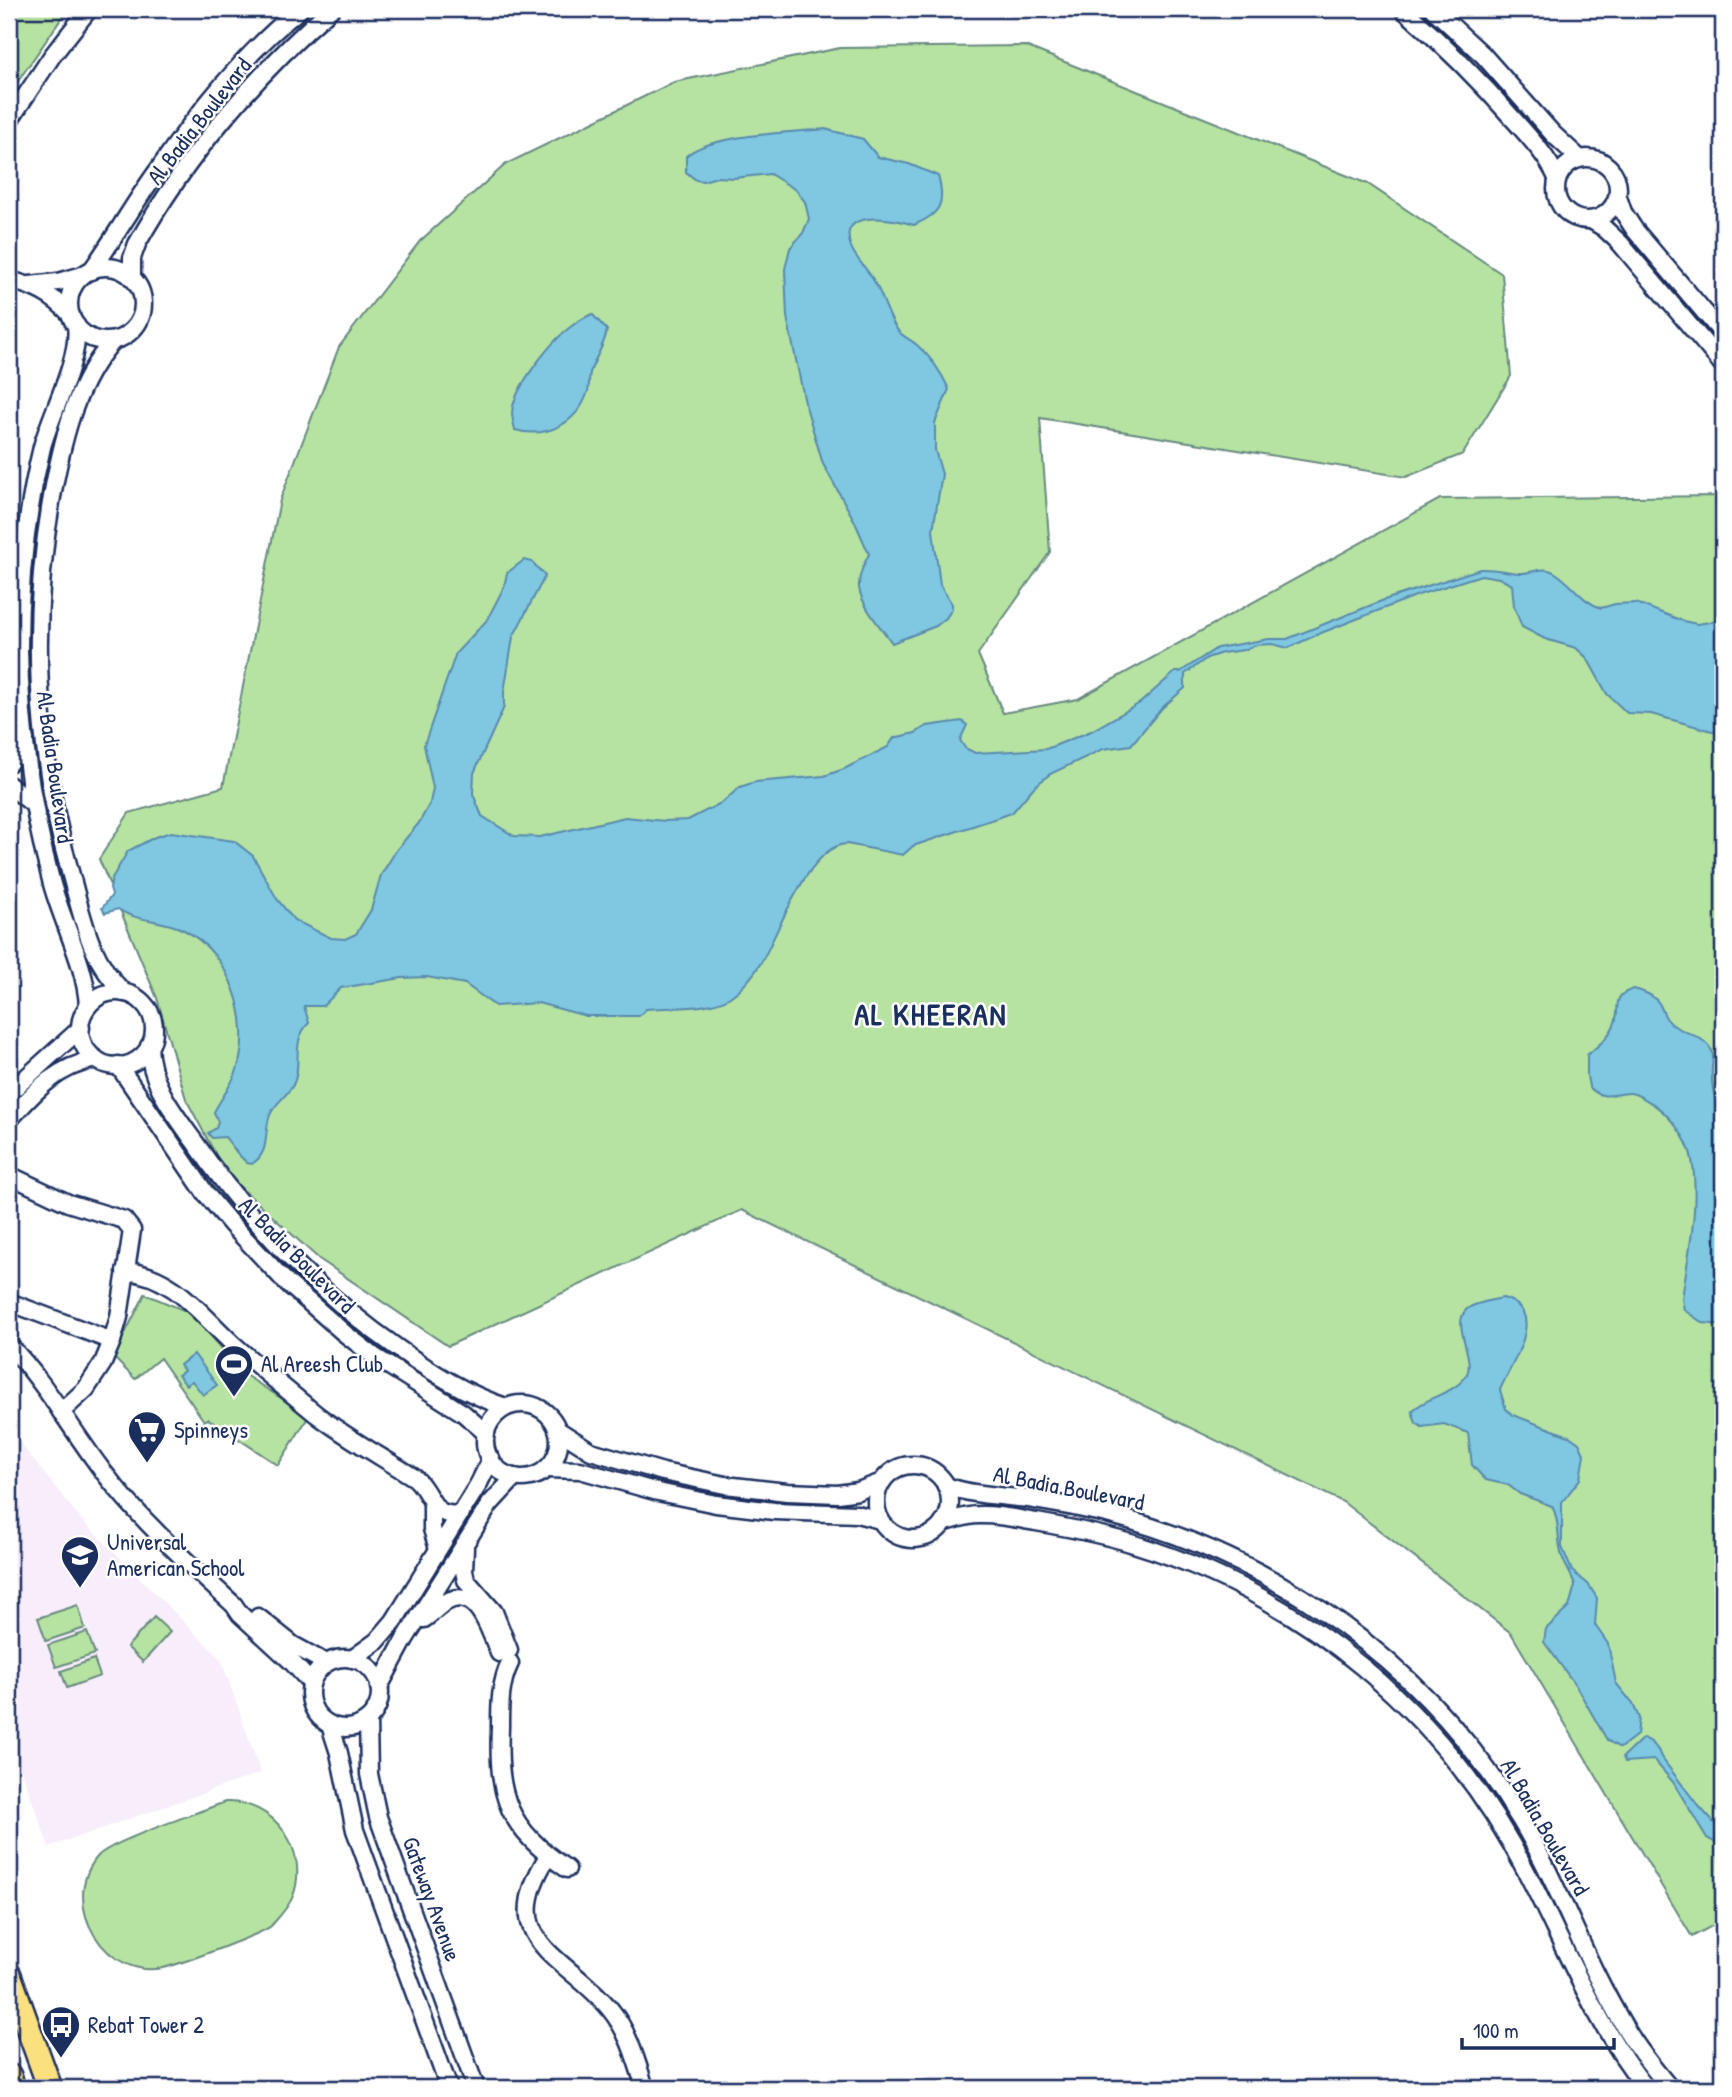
<svg xmlns="http://www.w3.org/2000/svg" width="1732" height="2097" font-family="'Patrick Hand',sans-serif">
<style>
.built{fill:#f8eefb}
.green{fill:#b6e3a1;stroke:#688980;stroke-width:2}
.water{fill:#80c7e1;stroke:#588aad;stroke-width:2}
.lines{fill:none;stroke-linecap:round;stroke-linejoin:round}
.minor-casing{stroke:#1b2f5e;stroke-width:21}
.highway-casing{stroke:#1b2f5e;stroke-width:28}
.minor{stroke:#fff;stroke-width:16}
.highway{stroke:#fbe080;stroke-width:23}
.labels{text-anchor:middle;stroke-width:5;stroke-linejoin:round;paint-order:stroke}
.street-label{font-size:23px;fill:#1b2f5e;stroke:#fff}
.poi-label{font-size:23px;fill:#1b2f5e;stroke:#fff;text-anchor:start}
.district-label{font-size:30px;font-weight:bold;letter-spacing:2px;fill:#1b2f5e;stroke:#fff}
</style>
<rect width="100%" height="100%" fill="#fff"/>
<filter id="ink" filterUnits="userSpaceOnUse"><feTurbulence type="fractalNoise" baseFrequency=".0143" numOctaves="2"/><feDisplacementMap in="SourceGraphic" scale="14" xChannelSelector="R" yChannelSelector="G"/><feConvolveMatrix kernelMatrix="1 2 1 2 8 2 1 2 1" color-interpolation-filters="sRGB"/></filter>
<g filter="url(#ink)">
<polygon class="built" points="9,1429 81,1519 221,1659 261,1773 49,1847 9,1738"/>
<g class="green">
<polygon points="9,9 68,9 9,94"/>
<polygon points="1025,46 1368,184 1502,274 1511,376 1463,454 1406,477 1040,418 1050,552 978,654 1003,713 1078,699 1440,499 1723,496 1723,1920 1692,1937 1511,1633 1343,1502 742,1210 448,1346 319,1259 226,1174 186,1099 157,998 99,859 129,813 223,787 280,500 339,347 420,241 506,164 674,82 840,48"/>
<polygon points="145,1294 193,1314 242,1373 309,1416 278,1465 208,1419 204,1421 160,1358 135,1379 113,1357"/>
<polygon points="78,1605 85,1628 46,1641 38,1618"/>
<polygon points="154,1617 170,1632 143,1662 127,1647"/>
<polygon points="87,1632 95,1654 56,1667 48,1645"/>
<polygon points="94,1659 100,1676 67,1688 61,1671"/>
<path d="M225 1802C274 1800 310 1850 293 1896 289 1907 278 1918 271 1926 262 1934 182 1963 167 1967 107 1984 57 1903 98 1856 111 1841 201 1812 225 1802Z"/>
</g>
<g class="water">
<path d="M825 129 863 139 878 157 909 164 938 176C946 204 940 214 914 225 894 218 836 208 851 247 856 260 869 270 875 283 884 297 888 320 899 332 904 337 911 340 917 345 931 357 941 372 949 389L935 423V450L942 474 933 530 940 585 952 604V609L946 618 936 626 892 643C881 627 862 607 859 588 858 576 864 564 869 554L854 520 823 464 805 403 787 317 785 269 790 248 803 233 809 219 805 202 796 190 770 174 734 178 717 177 703 181 696 180 686 172V156C710 134 790 133 825 129Z"/>
<path d="M592 314 607 330C605 344 596 356 591 370 588 376 590 384 588 391 578 423 547 439 515 430 514 425 512 418 512 413 513 388 553 339 573 325 579 320 586 317 592 314Z"/>
<path d="M524 560 532 562 545 576 513 637 504 692V707L474 773 473 794 482 816 514 836 540 837 625 817 665 821 688 820 723 802 740 787 755 782 824 776 844 769 888 747 894 738 915 733 927 726 962 721 967 725 960 740 965 748 975 753 1046 749 1054 746 1091 731 1140 703 1175 672H1180L1217 648 1269 639H1287L1384 600 1480 569C1494 568 1506 572 1519 573 1533 574 1543 564 1557 574 1573 585 1583 602 1601 608L1615 604 1636 603 1683 621 1697 624 1723 620V734L1651 714 1627 713 1607 694 1587 658 1576 648 1545 639 1522 627 1514 606 1512 585 1499 578 1481 575 1418 595 1321 633 1288 648 1272 644 1256 645 1244 650 1222 653 1207 658 1185 674V688L1162 708 1131 745 1103 749 1050 774 1033 788 1012 813 913 846 903 855 847 844C810 844 778 933 762 961 754 975 743 988 730 997 710 1010 670 1007 646 1009L639 1016H586L538 1003 495 1006 465 984 427 977 402 978 341 988 323 1006H304L309 1023C290 1041 303 1066 293 1085 287 1096 275 1103 270 1115 263 1133 271 1152 252 1164L247 1163 238 1154 225 1137 212 1138 208 1133 216 1128 218 1122 214 1112C221 1098 232 1085 237 1070 253 1021 231 954 184 930 162 919 137 922 118 909L105 913 102 908 112 895 110 889 112 878 128 851 155 837 171 832 234 841 253 856 277 899 294 920 331 938 345 939 356 934 371 910 381 875 397 849 419 823 430 803 433 788 424 745 456 653 487 620 504 587 507 573Z"/>
<path d="M1634 989C1672 999 1654 1014 1676 1027 1688 1034 1705 1037 1712 1051 1714 1056 1713 1061 1712 1067 1711 1084 1713 1100 1723 1113V1330L1721 1325 1703 1323 1684 1310 1682 1299C1688 1254 1700 1205 1692 1160 1689 1139 1667 1111 1648 1101 1643 1098 1634 1092 1629 1093 1612 1094 1603 1101 1589 1087L1587 1076V1055C1598 1046 1608 1038 1614 1025 1622 1007 1609 996 1634 989Z"/>
<path d="M1503 1298C1550 1311 1511 1363 1500 1390L1506 1409 1513 1415 1569 1436 1579 1443 1584 1454 1580 1479 1562 1502V1547L1572 1571 1588 1584 1597 1598 1595 1625 1608 1644 1616 1683 1633 1704 1639 1718 1637 1735 1620 1748 1607 1740 1576 1686 1544 1642 1546 1629 1569 1607 1575 1585C1571 1573 1564 1565 1561 1553 1557 1537 1560 1521 1552 1506L1520 1494 1508 1485 1486 1480 1481 1475 1472 1465 1468 1433 1444 1424 1422 1427 1416 1423 1412 1411C1427 1396 1454 1394 1466 1376 1478 1357 1445 1318 1472 1306 1481 1302 1493 1300 1503 1298Z"/>
<polygon points="194,1354 217,1385 203,1395 192,1381 186,1385 178,1375 184,1371 180,1365"/>
<path d="M1643 1738C1652 1741 1658 1748 1661 1757L1697 1804 1723 1833V1869L1719 1863 1718 1844 1707 1838 1673 1782 1654 1760 1625 1762 1623 1757Z"/>
</g>
<g class="lines">
<g class="minor-casing">
<g id="minor">
<path d="M1403 9C1443 44 1480 81 1515 121 1531 139 1547 156 1557 178"/>
<polyline points="1433,9 1483,55 1553,134 1579,158"/>
<polyline points="9,121 52,56 89,9"/>
<circle cx="1587" cy="189" r="31"/>
<polyline points="1618,197 1623,212 1634,229 1723,334"/>
<polyline points="1591,220 1604,228 1620,243 1723,365"/>
<circle cx="106" cy="304" r="37"/>
<path d="M91 271C114 239 133 205 156 173 197 113 243 55 300 9"/>
<path d="M132 278V258L137 244C184 159 258 72 331 9"/>
<path d="M9 280C34 286 53 295 71 315"/>
<polyline points="30,285 58,282 83,275"/>
<path d="M76 325C81 358 51 413 42 447 26 513 19 580 19 648 20 728 31 807 52 884 63 924 86 966 88 1006"/>
<path d="M113 341C77 381 64 434 54 486 29 617 35 751 72 879 84 923 90 959 124 993"/>
<polyline points="9,763 25,740"/>
<polyline points="9,785 34,805"/>
<circle cx="117" cy="1029" r="37"/>
<path d="M149 1046C150 1083 173 1112 194 1141 250 1223 317 1292 399 1349 433 1373 466 1394 506 1407"/>
<polyline points="118,1065 206,1194 231,1224 285,1281 344,1333 375,1357 463,1413 486,1433"/>
<polyline points="9,1093 81,1028"/>
<path d="M9 1120C36 1090 56 1067 96 1059"/>
<polyline points="9,1175 68,1203 124,1220 132,1230 119,1317 112,1341 103,1363 86,1389 61,1412"/>
<path d="M125 1271C174 1275 200 1314 233 1344 260 1368 288 1391 316 1414 347 1438 382 1457 415 1478 433 1494 430 1518 460 1514"/>
<polyline points="9,1302 112,1341"/>
<path d="M9 1345C45 1382 71 1429 102 1470 140 1520 188 1563 234 1605L240 1614 291 1661 311 1683"/>
<circle cx="522" cy="1441" r="37"/>
<polyline points="558,1430 591,1451 663,1472 725,1485 787,1492 838,1494 858,1491 882,1482"/>
<circle cx="913" cy="1502" r="37"/>
<polyline points="546,1469 580,1470 658,1492 716,1504 774,1511 857,1514 880,1520"/>
<path d="M946 1486C973 1495 1000 1496 1029 1499 1055 1503 1081 1508 1107 1514 1279 1558 1430 1667 1521 1821 1560 1886 1584 1959 1623 2024 1636 2047 1653 2068 1670 2088"/>
<polyline points="432,1502 432,1529 438,1549"/>
<path d="M943 1523C954 1520 966 1515 979 1515 998 1514 1018 1519 1036 1522 1070 1528 1102 1534 1134 1544 1304 1596 1445 1713 1526 1871 1564 1944 1594 2023 1646 2088"/>
<polyline points="465,1548 464,1571 466,1580 494,1612 509,1650"/>
<polyline points="258,1617 293,1645 326,1663"/>
<path d="M424 1619C432 1614 438 1606 446 1602 478 1585 490 1632 499 1653"/>
<circle cx="345" cy="1693" r="35"/>
<polyline points="352,1659 377,1641 394,1621 478,1485 491,1459"/>
<path d="M510 1663C500 1683 500 1705 500 1727 497 1798 508 1828 567 1869"/>
<polyline points="379,1687 405,1639 490,1504 515,1477"/>
<polyline points="368,1720 369,1774 378,1817 476,2088"/>
<polyline points="330,1725 339,1753 355,1830 449,2088"/>
<path d="M548 1856C494 1942 564 1954 610 2009 629 2032 636 2060 645 2088"/>
</g>
</g>
<g class="highway-casing">
<g id="highway">
<polyline points="9,1975 50,2088"/>
<polyline points="9,2076 13,2088"/>
</g>
</g>
<use href="#minor" class="minor"/>
<use href="#highway" class="highway"/>
</g>
</g>
<defs>
<g id="stadium-pin" transform="scale(2.0125)"><path d="M0 17L-7.5 6A9.5 9.5 0 1 1 7.5 6Z" fill="#1b2f5e" stroke="#fff"/><path d="M0-5a6.5 5 0 1 0 0 10a6.5 5 0 1 0 0-10ZM-3.5-1.8h7v3.6h-7Z" fill="#fff"/></g>
<g id="supermarket-pin" transform="scale(2.0125)"><path d="M0 17L-7.5 6A9.5 9.5 0 1 1 7.5 6Z" fill="#1b2f5e" stroke="#fff"/><path d="M-6-5.5h2.5l.6 2H6L4.5 2H-2.5L-4.4-4H-6ZM-1.5 3.2a1.3 1.3 0 1 0 .1 0ZM3 3.2a1.3 1.3 0 1 0 .1 0Z" fill="#fff"/></g>
<g id="school-pin" transform="scale(2.0125)"><path d="M0 17L-7.5 6A9.5 9.5 0 1 1 7.5 6Z" fill="#1b2f5e" stroke="#fff"/><path d="M0-5L7-2L0 1L-7-2ZM-4 1L0 2.5L4 1V4Q0 6-4 4Z" fill="#fff"/></g>
<g id="bus-pin" transform="scale(2.0125)"><path d="M0 17L-7.5 6A9.5 9.5 0 1 1 7.5 6Z" fill="#1b2f5e" stroke="#fff"/><path d="M-5-6H5V4H4V6H2V4H-2V6H-4V4H-5ZM-3.5-4V0h7V-4ZM-3.5 1.2v1.5H-2V1.2ZM2 1.2v1.5H3.5V1.2Z" fill="#fff"/></g>
</defs>
<g fill-rule="evenodd">
<use href="#stadium-pin" x="234" y="1364"/>
<use href="#supermarket-pin" x="147" y="1430"/>
<use href="#school-pin" x="80" y="1555"/>
<use href="#bus-pin" x="61" y="2025"/>
</g>
<g class="labels">
<g class="street-label">
<text transform="translate(199 121) rotate(-52)" y="8">Al Badia Boulevard</text>
<text transform="translate(55 767) rotate(82)" y="8">Al Badia Boulevard</text>
<text transform="translate(297 1255) rotate(45)" y="8">Al Badia Boulevard</text>
<text transform="translate(1069 1488) rotate(11)" y="8">Al Badia Boulevard</text>
<text transform="translate(1545 1827) rotate(60)" y="8">Al Badia Boulevard</text>
<text transform="translate(432 1899) rotate(70)" y="8">Gateway Avenue</text>
</g>
<g class="poi-label">
<text x="261" y="1372">Al Areesh Club</text>
<text x="174" y="1438">Spinneys</text>
<text x="107" y="1550">Universal<tspan x="107" dy="26">American School</tspan></text>
<text x="88" y="2033">Rebat Tower 2</text>
</g>
<g class="district-label">
<text x="931" y="1025">AL KHEERAN</text>
</g>
</g>
<rect width="1732" height="2097" fill="none" stroke="#fff" stroke-width="35"/>
<rect x="18" y="18" width="1697" height="2062" fill="none" stroke="#1b2f5e" stroke-width="2.5" filter="url(#ink)"/>
<path d="M1462 2038v10h152v-10" fill="none" stroke="#1b2f5e" stroke-width="3.5"/>
<text x="1473" y="2038" font-size="21" fill="#1b2f5e" stroke="#ffffff" stroke-width="5" paint-order="stroke">100 m</text>
</svg>
